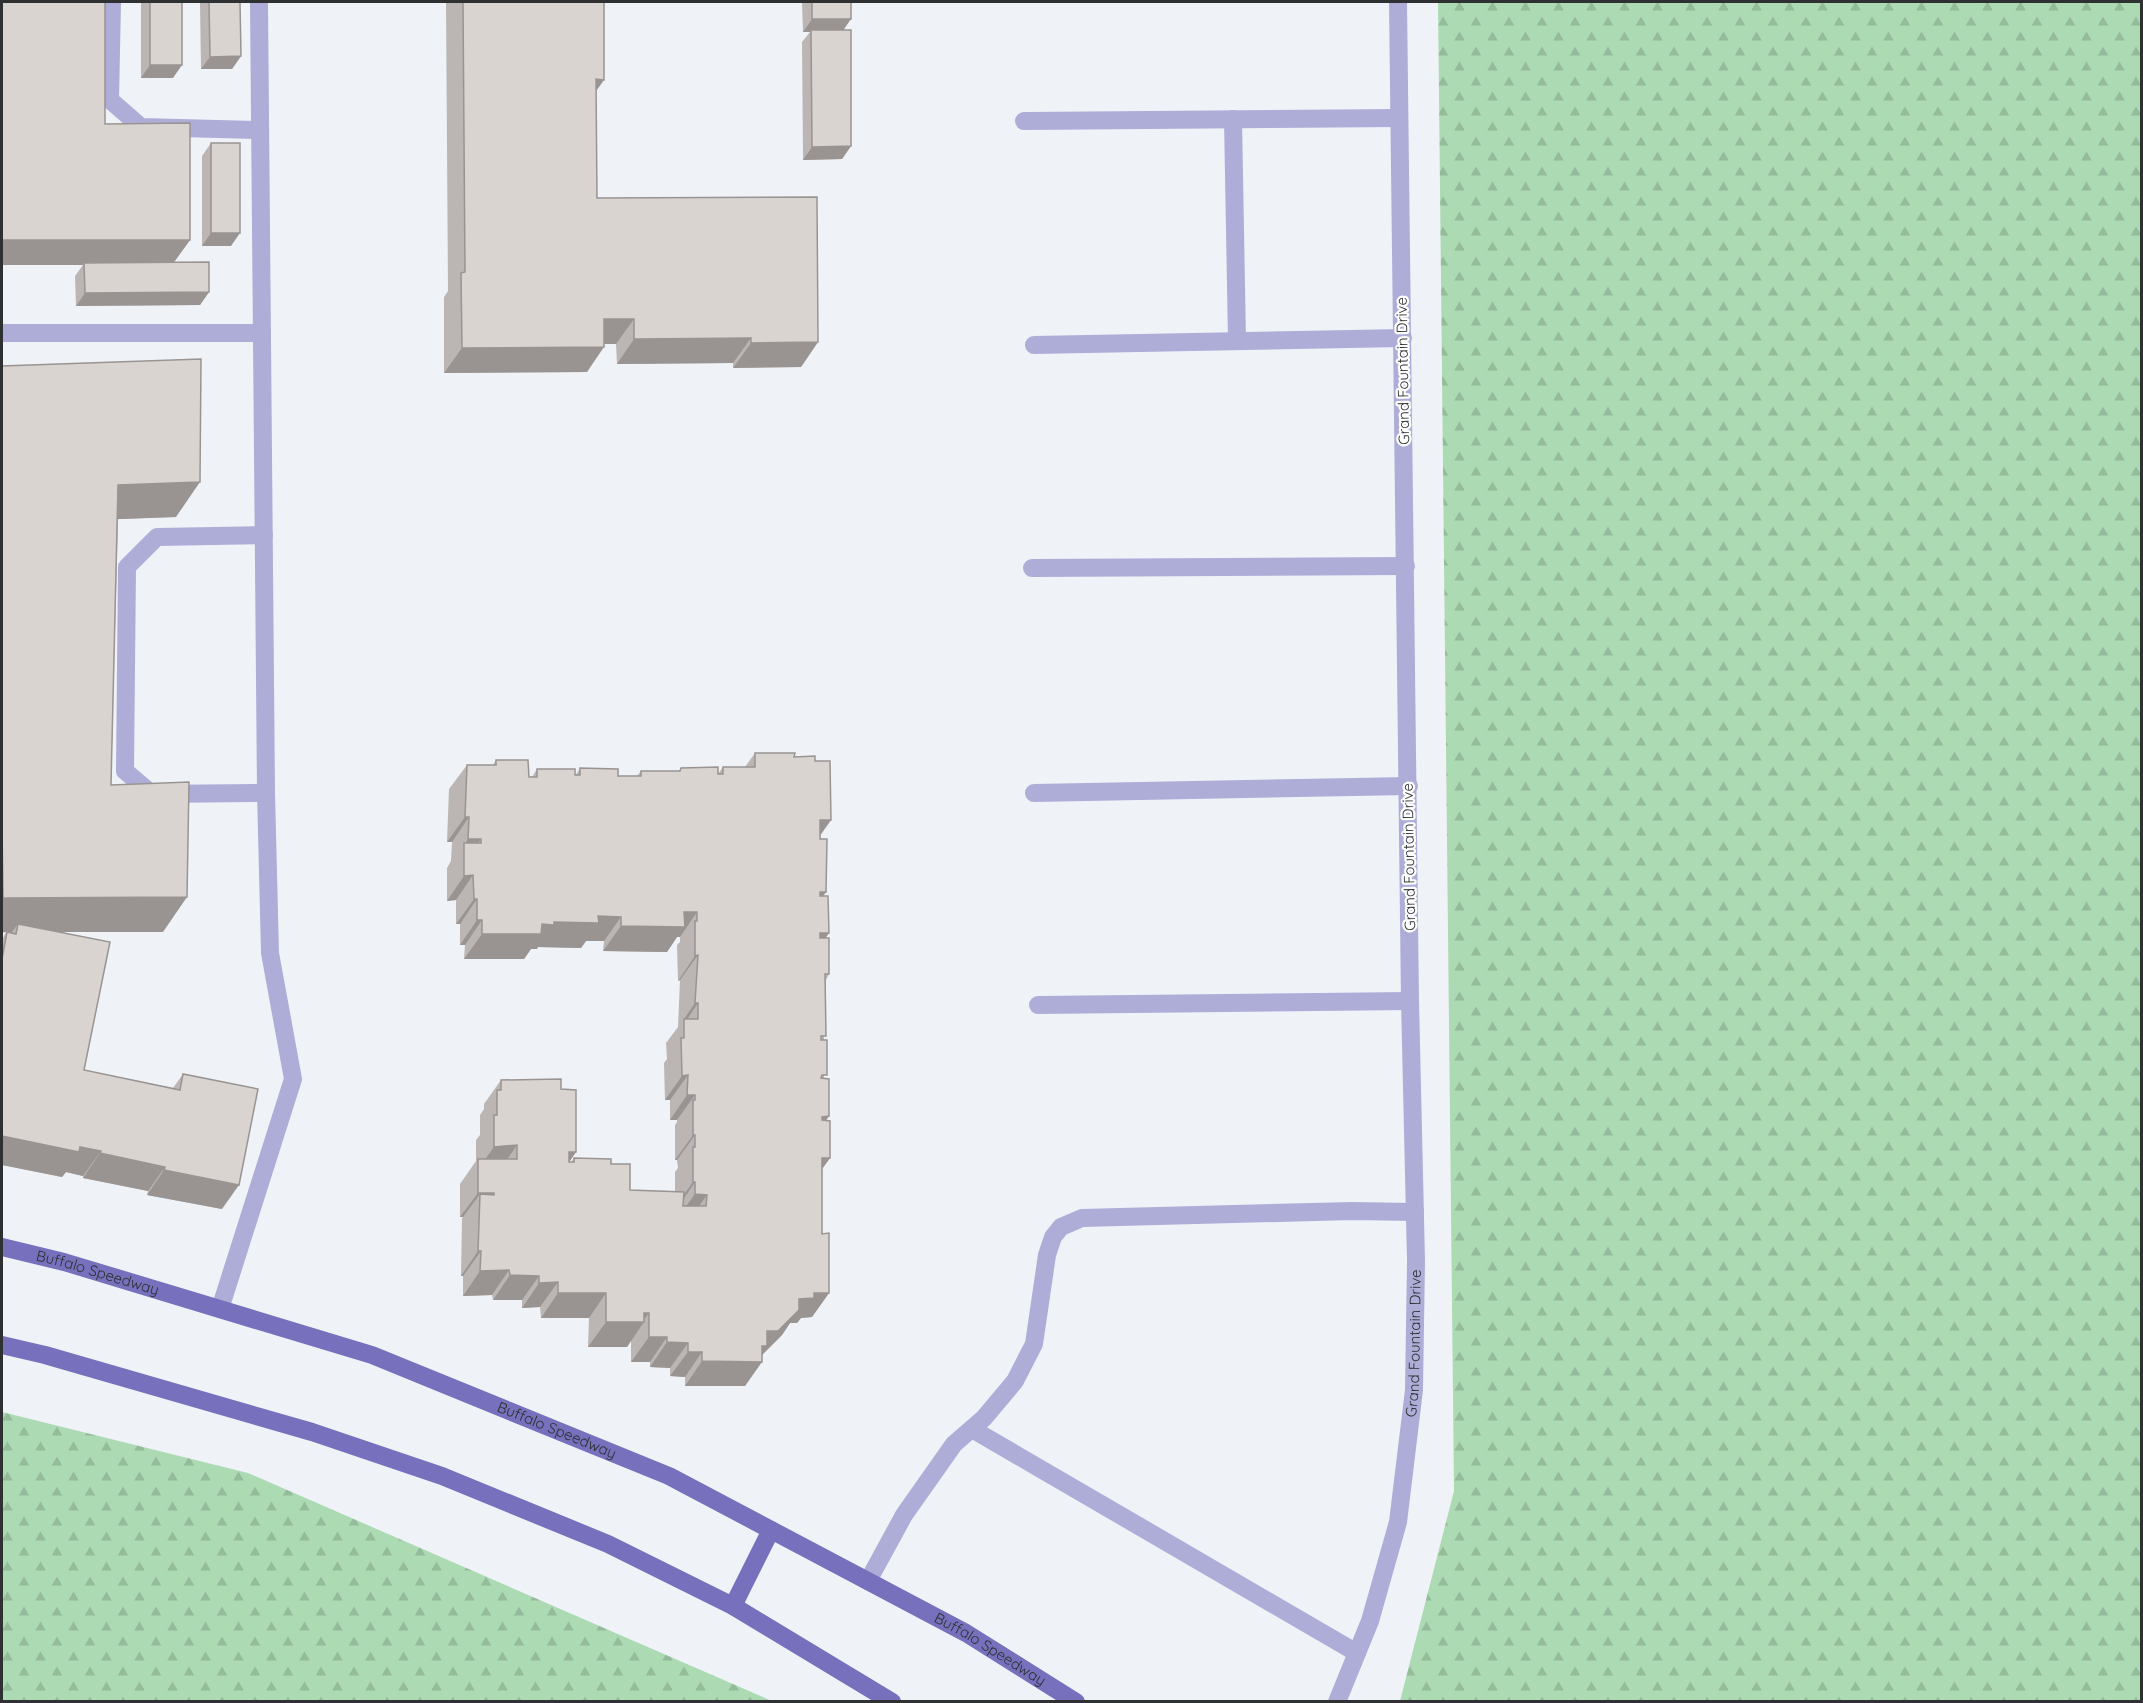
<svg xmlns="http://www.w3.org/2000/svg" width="2143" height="1703" font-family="Quicksand,sans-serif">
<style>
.forest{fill:url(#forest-firs)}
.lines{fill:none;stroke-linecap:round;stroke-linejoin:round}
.minor{stroke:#aeadd8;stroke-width:18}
.major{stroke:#7670bd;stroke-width:18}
.wall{fill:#bbb6b4}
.shaded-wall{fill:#999492}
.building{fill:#dad4d1;stroke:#999492;stroke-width:1.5}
.labels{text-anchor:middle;stroke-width:4.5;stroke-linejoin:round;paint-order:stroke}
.street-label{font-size:15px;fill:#2e3032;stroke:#fff}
</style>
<defs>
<pattern id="forest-firs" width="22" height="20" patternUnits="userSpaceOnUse" patternTransform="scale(1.5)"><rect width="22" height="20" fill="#acdab3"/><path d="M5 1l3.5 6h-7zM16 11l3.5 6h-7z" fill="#94bb9a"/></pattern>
</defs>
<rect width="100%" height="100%" fill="#eff3f8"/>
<g class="forest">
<polygon points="1438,2 2141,2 2141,1701 1400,1701 1454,1491"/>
<polygon points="2,1412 248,1473 772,1701 2,1701"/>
</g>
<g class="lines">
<g class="minor">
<polyline points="112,2 110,100 141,127 260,130"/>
<polyline points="1233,119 1237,341"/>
<polyline points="1024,121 1399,118"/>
<polyline points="2,333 262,333"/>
<polyline points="1034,345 1403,338"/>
<polyline points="264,535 157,537 127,567 125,771 152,794 266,793"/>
<polyline points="1032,568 1406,566"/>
<polyline points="1034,793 1409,786"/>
<polyline points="1038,1005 1410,1001"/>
<polyline points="220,1309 293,1079 270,953 266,793 259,2"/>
<polyline points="972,1429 1357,1653"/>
<polyline points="868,1581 904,1515 954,1444 984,1418 1015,1381 1034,1344 1047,1255 1053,1237 1061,1227 1082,1218 1352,1211 1415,1212"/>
<path id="s1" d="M1337 1702 1370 1621 1398 1522 1414 1390 1416 1261 1410 1001 1398 2"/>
</g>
<g class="major">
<path id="s2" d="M2 1247 64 1262 372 1355 669 1476 966 1633 1076 1702"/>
<polyline points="2,1345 45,1355 312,1432 442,1476 608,1544 733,1606 892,1702"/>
<polyline points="733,1606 771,1530"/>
</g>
</g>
<g class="wall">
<polygon points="2,2 105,124 190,240 174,262 209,292 200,305 76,306 75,276 83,265 2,265"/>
<polygon points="141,2 182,2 173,78 141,78"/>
<polygon points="200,2 240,2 241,56 232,69 201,69"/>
<polygon points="446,2 604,2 596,92 597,198 818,342 801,367 733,368 733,363 617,364 616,344 604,344 587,372 444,373 444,297 448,291"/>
<polygon points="802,2 851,2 844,30 851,146 842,159 803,160 802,42 810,32 803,32"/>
<polygon points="211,143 231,246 202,246 202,156"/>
<polygon points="2,366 176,517 118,519 111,785 163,932 59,932 84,1070 173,1088 183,1074 222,1209 147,1195 148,1191 83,1178 83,1176 66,1172 62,1177 2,1165 2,940 6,932 2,933"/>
<polygon points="755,753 794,757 815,761 831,820 820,836 826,892 823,896 829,974 826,980 824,1040 824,1078 829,1116 826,1120 830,1158 822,1169 822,1234 829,1293 812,1317 801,1318 797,1323 790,1323 782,1335 762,1355 745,1386 685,1386 685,1377 670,1376 670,1368 650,1367 650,1362 631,1362 631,1340 627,1347 588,1347 589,1318 541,1318 540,1307 522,1308 522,1300 493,1300 492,1295 463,1296 463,1276 461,1276 462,1219 463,1217 460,1217 460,1184 476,1161 476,1140 480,1135 480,1115 484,1109 484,1104 501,1080 561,1089 576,1152 569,1162 571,1162 574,1158 611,1164 630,1190 675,1192 675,1172 678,1168 677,1160 675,1160 675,1125 677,1122 677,1120 670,1120 670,1100 665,1100 664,1063 667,1059 666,1043 678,1027 680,980 678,981 677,945 680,942 680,937 677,937 667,952 603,951 604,941 586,941 581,948 538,947 537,949 531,949 524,959 464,959 465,945 460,945 460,924 456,924 456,900 447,901 447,868 451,861 452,842 447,842 449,789 467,765 493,765 496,760 529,777 532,777 537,769 576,775 580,768 618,776 637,776 641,771 679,771 681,768 718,774 723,767 745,767"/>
</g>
<g class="shaded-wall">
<polygon points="812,19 851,19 842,32 811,30 810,32 803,32"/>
<polygon points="241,56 232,69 201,69 210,57"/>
<polygon points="150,65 182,65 173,78 141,78"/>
<polygon points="596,79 604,80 587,104"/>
<polygon points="851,146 842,159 803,160 812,147"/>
<polygon points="211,233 240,233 231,246 202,246"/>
<polygon points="2,240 190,240 172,265 84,263 83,265 2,265"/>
<polygon points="209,292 200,305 76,306 85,293"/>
<polygon points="604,319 634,319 616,344 586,344"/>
<polygon points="751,338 733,363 617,364 634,339"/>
<polygon points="818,342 801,367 733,368 751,343"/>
<polygon points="604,347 587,372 444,373 462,348"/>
<polygon points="200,482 176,517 94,520 118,485"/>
<polygon points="465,817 469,817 452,842 447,842"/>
<polygon points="820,820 831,820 813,845"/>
<polygon points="468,839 481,839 464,863 464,845"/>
<polygon points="473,875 456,900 447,901 464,876"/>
<polygon points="820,892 826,892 808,917"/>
<polygon points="187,897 163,932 16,932 18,924 12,932 2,932 2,900 3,898"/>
<polygon points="474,899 477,899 460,924 456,924"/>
<polygon points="684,912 697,912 680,937 677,937 667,952 603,951 621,926"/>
<polygon points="598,916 621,917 604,941 586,941 581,948 538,947 537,949 531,949 524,959 464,959 482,934"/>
<polygon points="477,920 482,920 465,945 460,945"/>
<polygon points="820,933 829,933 812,958"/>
<polygon points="698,955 680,980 678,981 695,956"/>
<polygon points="695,1003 698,1003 684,1024 684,1019"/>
<polygon points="688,1075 670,1100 665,1100 682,1076"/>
<polygon points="687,1095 695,1095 677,1120 670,1120"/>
<polygon points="829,1116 812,1141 822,1117"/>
<polygon points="693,1135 695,1135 677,1160 675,1160"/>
<polygon points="2,1136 80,1147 101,1151 83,1176 66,1172 62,1177 2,1165"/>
<polygon points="517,1145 500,1170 478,1169 494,1147"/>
<polygon points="569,1152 576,1152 559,1177"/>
<polygon points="100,1153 165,1167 148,1191 83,1178"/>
<polygon points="822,1158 830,1158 812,1183"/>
<polygon points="164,1170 239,1185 222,1209 147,1195"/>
<polygon points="693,1182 695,1182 678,1207 675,1207"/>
<polygon points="478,1193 494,1193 479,1214 480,1194 463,1217 460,1217"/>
<polygon points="695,1194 707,1195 689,1220 677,1219"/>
<polygon points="478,1251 481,1251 463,1276 461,1276"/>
<polygon points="509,1270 492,1295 463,1296 480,1271"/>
<polygon points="510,1275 539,1276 522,1300 493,1300"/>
<polygon points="558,1282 540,1307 522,1308 539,1283"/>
<polygon points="558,1293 606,1293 589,1318 541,1318"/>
<polygon points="814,1293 829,1293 812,1317 801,1318 797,1323 790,1323 782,1335 761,1356 762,1362 745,1386 685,1386 702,1361 767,1331 799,1299"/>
<polygon points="644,1313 649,1313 642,1322 644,1322 627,1347 588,1347 606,1322"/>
<polygon points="649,1337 667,1337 650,1362 631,1362"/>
<polygon points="667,1342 688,1343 670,1368 650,1367"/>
<polygon points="688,1352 702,1352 685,1377 670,1376"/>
</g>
<g class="building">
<polygon points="2,2 105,2 105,124 190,123 190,240 2,240"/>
<rect x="150" y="2" width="32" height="63"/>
<polygon points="209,2 240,2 241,56 210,57"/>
<polygon points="463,2 604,2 604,80 596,79 597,198 817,197 818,342 751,343 751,338 634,339 634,319 604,319 604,347 462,348 461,273 465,272"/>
<rect x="812" y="2" width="39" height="17"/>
<polygon points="811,30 851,30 851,146 812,147"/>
<rect x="211" y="143" width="29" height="90"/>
<polygon points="209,262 209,292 85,293 84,263"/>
<polygon points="201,359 200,482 118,485 111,785 189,782 187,897 3,898 2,823 2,366"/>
<polygon points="755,753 795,753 794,757 815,756 815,761 830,761 831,820 820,820 820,839 827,839 826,892 820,892 820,896 828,896 829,933 820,933 820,938 829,938 829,974 825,974 826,1036 821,1036 821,1040 827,1040 827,1075 822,1075 821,1078 829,1079 829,1116 822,1117 822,1120 830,1121 830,1158 822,1158 822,1234 829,1233 829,1293 814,1293 814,1298 799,1299 799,1310 778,1331 767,1331 767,1346 762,1346 762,1362 702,1361 702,1352 688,1352 688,1343 667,1342 667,1337 649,1337 649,1313 644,1313 644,1322 606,1322 606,1293 558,1293 558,1282 539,1283 539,1276 510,1275 509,1270 480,1271 481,1251 478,1251 480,1194 494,1195 494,1193 478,1193 478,1159 517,1159 517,1145 494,1147 494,1115 497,1115 497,1090 501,1090 501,1080 561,1079 561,1089 576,1090 576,1152 569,1152 569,1162 574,1162 574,1158 611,1159 611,1164 630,1164 630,1190 684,1192 683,1206 706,1206 707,1195 695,1194 695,1182 693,1182 693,1147 695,1147 695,1135 693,1135 693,1100 695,1100 695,1095 687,1095 688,1075 682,1076 681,1038 684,1038 684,1019 698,1019 698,1003 695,1003 698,955 695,956 695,921 697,921 697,912 684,912 685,927 621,926 621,917 598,916 599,923 554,922 554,925 542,924 541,934 482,934 482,920 477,920 477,899 474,899 473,875 464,876 464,843 481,843 481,839 468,839 469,817 465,817 467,765 496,765 496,760 528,760 529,777 537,777 537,769 575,769 575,775 580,775 580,768 618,769 618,776 641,776 641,771 680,771 681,768 718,767 718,774 723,774 723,767 755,767"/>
<polygon points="18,924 110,942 84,1070 180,1090 183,1074 258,1089 239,1185 164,1170 165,1167 100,1153 101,1151 80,1147 79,1152 2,1136 2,959 7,932 16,934"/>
</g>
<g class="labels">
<g class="street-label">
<text transform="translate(1403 371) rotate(-91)" y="5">Grand Fountain Drive</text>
<text transform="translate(1409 857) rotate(-91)" y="5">Grand Fountain Drive</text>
<text dy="5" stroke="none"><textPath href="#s2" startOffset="99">Buffalo Speedway</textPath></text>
<text dy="5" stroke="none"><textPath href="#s1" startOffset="370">Grand Fountain Drive</textPath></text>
<text dy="5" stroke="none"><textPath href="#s2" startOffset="585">Buffalo Speedway</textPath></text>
<text dy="5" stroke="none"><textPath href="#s2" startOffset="1071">Buffalo Speedway</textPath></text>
</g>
</g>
<rect width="2143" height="1703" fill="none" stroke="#2e3032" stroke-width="6"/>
</svg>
